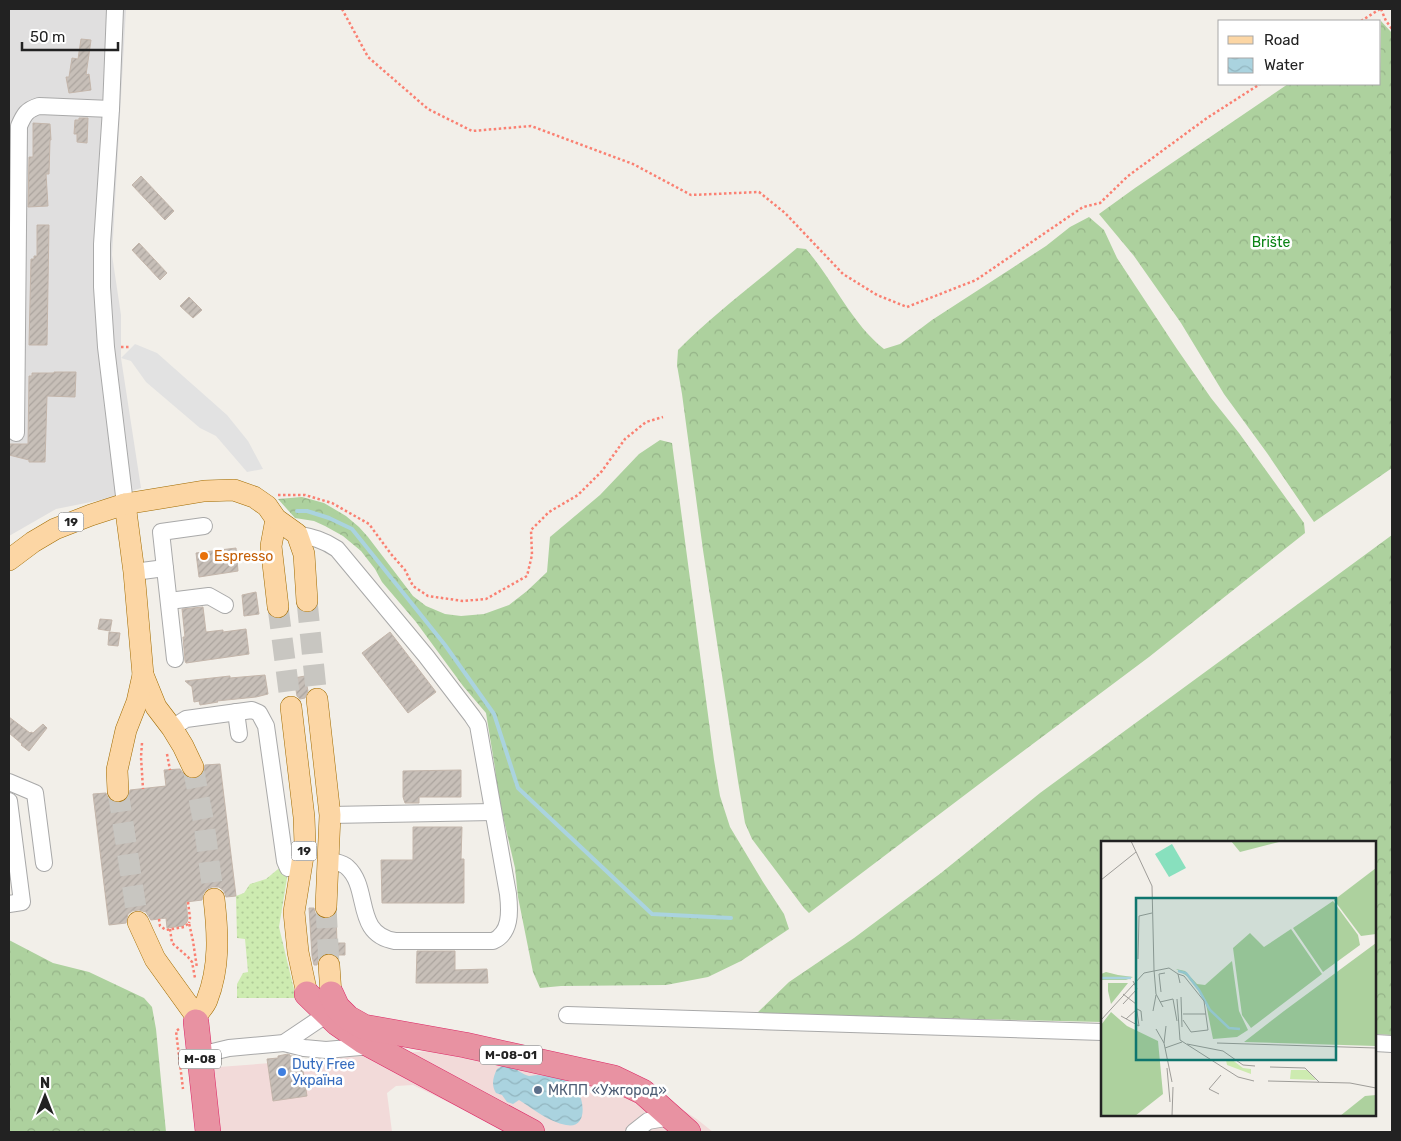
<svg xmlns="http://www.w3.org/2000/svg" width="1401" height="1141" font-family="Rubik,sans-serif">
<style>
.residential{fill:#e0dfdf}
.commercial{fill:#f2dad9}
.grass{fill:url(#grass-dots)}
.forest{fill:url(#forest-crowns)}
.parking{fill:#e2e2e2}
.water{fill:url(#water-waves)}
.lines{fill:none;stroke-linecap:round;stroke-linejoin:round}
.stream{stroke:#aad3df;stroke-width:4}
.building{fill:url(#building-hatch);stroke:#c4b6ab}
.major-tunnel{stroke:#c8c6c1;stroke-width:21;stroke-dasharray:21 11;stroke-linecap:butt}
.minor-casing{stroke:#a9a9a9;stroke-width:18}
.major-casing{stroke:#a06b00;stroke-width:22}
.highway-casing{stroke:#dc2a67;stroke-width:26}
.path{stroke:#fa8072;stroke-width:2.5;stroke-dasharray:2.5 2.5;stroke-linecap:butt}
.minor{stroke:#fff;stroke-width:16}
.major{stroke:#fcd6a4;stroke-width:21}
.highway{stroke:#e892a2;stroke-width:25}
.food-dot{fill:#e8710a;stroke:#fff;stroke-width:2}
.shop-dot{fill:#3f7fe0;stroke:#fff;stroke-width:2}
.service-dot{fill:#5c6f8a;stroke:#fff;stroke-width:2}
.labels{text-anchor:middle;stroke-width:5;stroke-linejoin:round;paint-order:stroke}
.shield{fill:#fff;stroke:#646464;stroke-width:1}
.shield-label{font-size:12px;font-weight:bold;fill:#222}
.park-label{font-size:14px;fill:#0c8416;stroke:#fff}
.food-label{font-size:14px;fill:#c56008;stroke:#fff;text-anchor:start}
.shop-label{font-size:14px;fill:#366cbe;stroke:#fff;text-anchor:start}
.service-label{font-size:14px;fill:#4e5e75;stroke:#fff;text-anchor:start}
.inset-river{fill:none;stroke:#aad3df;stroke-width:2.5}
.inset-road{fill:none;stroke:#9f9d99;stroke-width:1}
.view{fill:#0f766e;fill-opacity:0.15;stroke:#0f766e;stroke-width:2.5}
.inset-edge{fill:none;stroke:#222;stroke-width:2.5}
</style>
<defs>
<pattern id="grass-dots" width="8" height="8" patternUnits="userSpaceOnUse" patternTransform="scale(1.25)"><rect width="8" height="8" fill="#cdebb0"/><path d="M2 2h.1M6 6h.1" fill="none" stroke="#b0c997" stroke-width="1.8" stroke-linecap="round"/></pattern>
<pattern id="forest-crowns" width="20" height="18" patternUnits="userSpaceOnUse" patternTransform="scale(1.25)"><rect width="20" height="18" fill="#add19e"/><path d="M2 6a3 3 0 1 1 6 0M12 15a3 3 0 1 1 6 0" fill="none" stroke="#95b388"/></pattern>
<pattern id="water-waves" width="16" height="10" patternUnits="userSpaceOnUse" patternTransform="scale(1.25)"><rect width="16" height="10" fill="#aad3df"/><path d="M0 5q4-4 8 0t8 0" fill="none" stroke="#92b5bf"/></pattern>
<pattern id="building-hatch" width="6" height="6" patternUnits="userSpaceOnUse" patternTransform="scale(1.25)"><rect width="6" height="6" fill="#c7bfb8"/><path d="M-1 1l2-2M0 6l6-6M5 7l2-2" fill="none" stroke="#aba49e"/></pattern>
</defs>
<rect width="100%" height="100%" fill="#f2efe9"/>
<polygon class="residential" points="9,9 126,9 112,255 121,315 121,358 141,488 106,499 56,509 9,536"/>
<polygon class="commercial" points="496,1046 622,1069 698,1120 713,1132 509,1132 413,1085 396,1086 387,1093 392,1132 197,1132 192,1069"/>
<polygon class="grass" points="283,865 288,872 279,927 296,998 237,998 237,984 243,973 248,972 245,939 237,938 236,896 244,893 250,884 266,879"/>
<g class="forest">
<polygon points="1381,21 1392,33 1392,468 1314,522 1267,453 1224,394 1181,323 1134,256 1099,214 1135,188 1288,84 1380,84"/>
<path d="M1089 217 1104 230 1117 258 1177 349 1211 398 1239 433 1304 523 1305 533 1149 657 978 785 809 913 804 908 752 839 745 823 738 781 703 550 682 394 677 365 678 350C715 313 757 282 797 248L806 249C834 281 851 323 884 349L900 344 932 320 1046 246 1070 227Z"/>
<polygon points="660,440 672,443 714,760 720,796 730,827 763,882 784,914 789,929 741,961 708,977 666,985 561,986 540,988 533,972 518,897 515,868 497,791 495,768 486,713 463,686 416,622 382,582 375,569 361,551 343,536 325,526 314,521 295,518 278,499 302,497 324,503 346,516 359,527 368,537 413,596 426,606 445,614 461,616 484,614 509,605 527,591 547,572 550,537 600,495 639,454"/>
<polygon points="1392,535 1392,1035 1375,1034 1375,842 1102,842 1102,1022 756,1014 789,982 854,938 941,873 1040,793"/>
<polygon points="9,940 53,963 89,972 144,998 152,1007 156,1029 166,1132 9,1132"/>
</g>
<polygon class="parking" points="135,344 157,353 227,415 248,441 263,469 247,472 216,436 200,428 146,382 131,361 121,358"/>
<path class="water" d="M509 1065C515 1068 523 1075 529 1076 532 1076 534 1075 537 1075 549 1076 564 1077 573 1085 585 1095 589 1130 566 1125 549 1122 533 1109 519 1100L513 1104 507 1102 502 1095 496 1093C491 1085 493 1077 497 1069L502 1066Z"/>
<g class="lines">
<polyline class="stream" points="297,511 307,511 329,518 352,529 445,645 494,714 518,788 652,914 731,918"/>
</g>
<g class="building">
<polygon points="81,39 91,40 86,75 89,74 91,90 69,93 66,77 69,77 72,58 78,59"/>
<polygon points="79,118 88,118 87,143 77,142 77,134 74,134 75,120 79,120"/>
<polygon points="33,123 50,124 51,140 50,140 49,174 46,174 48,206 28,207 29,157 33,157"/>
<polygon points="141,176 174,211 165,220 132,185"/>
<polygon points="37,225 49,225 47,345 29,345 31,259 34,259 34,256 37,256"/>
<polygon points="139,243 167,273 160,280 132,250"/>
<polygon points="189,297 202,310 193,318 180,306"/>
<polygon points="54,372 76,372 75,397 47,396 45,462 29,462 29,460 9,455 9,444 28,444 29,376 32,376 32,373 54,373"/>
<polygon points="236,548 238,571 199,577 196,553"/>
<polygon points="256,592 259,614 244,616 242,595"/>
<polygon points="203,607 206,632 223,630 223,632 246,629 249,654 186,663 185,661 183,637 185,637 182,609"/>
<polygon points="100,619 112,620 110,631 98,629"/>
<polygon points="109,632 120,633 118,646 108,645"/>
<polygon points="390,632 436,692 408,713 362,653"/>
<polygon points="265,675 268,694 256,697 217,701 218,702 200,705 199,701 194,702 192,687 185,681 230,676 230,678"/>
<polygon points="305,676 308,691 305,698 300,699 297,696 294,678"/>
<polygon points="9,717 30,733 31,732 33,733 43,724 47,728 29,751 21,745 22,744 9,733"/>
<polygon points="220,764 236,896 226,897 224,891 219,887 212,887 207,889 203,894 202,900 186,902 188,919 187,922 183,926 167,928 166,918 151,920 146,912 139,910 132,911 128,914 126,923 109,925 93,794 106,793 108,798 112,802 119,803 125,801 129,797 130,790 166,786 164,770 180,769 186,777 192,779 199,778 203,774 205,765"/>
<polygon points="461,770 461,797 419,797 419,803 405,803 403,797 403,771"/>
<polygon points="413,827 462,827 461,859 464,859 464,903 382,903 381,860 413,860"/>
<polygon points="309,908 314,908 315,913 319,917 325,919 331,918 336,914 337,943 345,943 345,955 338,955 338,957 334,954 328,953 322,955 318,959 317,965 314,965 312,956"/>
<polygon points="417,951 455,951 455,970 487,969 488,983 416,983"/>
<polygon points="288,1054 290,1055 290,1056 294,1056 301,1058 307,1096 273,1101 267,1059 278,1058 278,1056"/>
</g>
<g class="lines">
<g class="major-tunnel">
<polyline points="307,601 317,699"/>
<polyline points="278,607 291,707"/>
<polyline points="193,767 204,824 214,899"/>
<polyline points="118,791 138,922"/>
<polyline points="326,907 329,965"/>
</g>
<g class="minor-casing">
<g id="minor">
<polyline points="115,9 111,109 102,244 102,287 106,347 125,504"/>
<path d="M16 433 19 126C24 115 26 110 39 106L111 109"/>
<path d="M297 534C312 537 324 540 337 549L426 656 472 716 478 725 508 894C510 912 511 933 493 941H395C353 934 371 888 347 867 343 863 334 862 329 860"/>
<polyline points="134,572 165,568"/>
<polyline points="169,601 209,596 225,605"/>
<polyline points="175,659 161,532 204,526"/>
<polyline points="236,712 239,734"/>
<polyline points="172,728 186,719 252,710 259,713 266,726 285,861 288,868"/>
<polyline points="9,782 35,793 44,863"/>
<polyline points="9,801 22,902 9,904"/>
<polyline points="330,815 493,812"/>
<polyline points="567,1015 1102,1032"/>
<polyline points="284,1043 304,1048 326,1050 372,1046"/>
<polyline points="1375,1043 1392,1044"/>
<polyline points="200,1055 229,1048 284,1043 327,1014"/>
<polyline points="634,1132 648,1121 671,1117"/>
</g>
</g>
<g class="major-casing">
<g id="major">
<polyline points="125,504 134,572 143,675 156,707 172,728 183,746 193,767"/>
<polyline points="276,519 271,546 278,607"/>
<polyline points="9,560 33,542 55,529 91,515 125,504 204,491 234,490 254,497 267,506 276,519 297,534 304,554 307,601"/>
<polyline points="317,699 330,815 326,907"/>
<polyline points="291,707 304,817 305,844 294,912 298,952 307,994"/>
<polyline points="118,791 117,770 126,730 137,702 143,675"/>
<polyline points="138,922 155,959 196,1016 196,1022"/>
<polyline points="329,965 331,994"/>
<path d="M196 1016C199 1011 205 1006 207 1000 220 967 218 933 214 899"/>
</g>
</g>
<g class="highway-casing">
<g id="highway">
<polyline points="307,994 337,1023 363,1041 532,1132"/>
<polyline points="331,994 337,1007 348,1018 364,1027 465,1045 614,1078 643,1092 688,1132"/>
<polyline points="196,1022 208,1132"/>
</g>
</g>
<g class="path">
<polyline points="342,9 368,57 428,109 472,131 531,126 633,164 691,195 759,192 785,213 843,274 877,295 907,307 976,280 1083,207 1100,203 1128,176 1207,118 1260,84"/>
<polyline points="1381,9 1386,21 1392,29"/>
<polyline points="1361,21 1380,9"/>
<polyline points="121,347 129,347"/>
<polyline points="278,495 305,495 332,503 369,524 391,554 405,570 413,586 428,596 463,601 486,599 527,576 532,555 531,530 549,512 578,495 602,471 625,439 646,422 663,417"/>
<polyline points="142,743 141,757 143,789"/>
<polyline points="167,754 170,770"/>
<polyline points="188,902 190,918 189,923"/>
<polyline points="159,919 160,926 166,930 184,927 189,923 193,941 197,968"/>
<polyline points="170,929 172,943 188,957 192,962 195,978"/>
<polyline points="179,1029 176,1031 183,1089"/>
</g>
<use href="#minor" class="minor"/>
<use href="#major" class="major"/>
<use href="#highway" class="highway"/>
</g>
<circle class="food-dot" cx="204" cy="556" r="5"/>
<circle class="shop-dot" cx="282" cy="1072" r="5"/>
<circle class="service-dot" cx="538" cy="1090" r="5"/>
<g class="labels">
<g class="shield">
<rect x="58.5" y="512.5" width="25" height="19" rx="4"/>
<rect x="291.5" y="841.5" width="25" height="19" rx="4"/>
<rect x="480" y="1045.5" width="62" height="19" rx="4"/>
<rect x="179" y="1049.5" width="42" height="19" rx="4"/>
</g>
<g class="shield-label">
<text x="71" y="526">19</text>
<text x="304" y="855">19</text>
<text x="511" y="1059">М-08-01</text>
<text x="200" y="1063">М-08</text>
</g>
<g class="park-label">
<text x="1271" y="247">Brište</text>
</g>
<g class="food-label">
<text x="214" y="561">Espresso</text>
</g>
<g class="shop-label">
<text x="292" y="1069">Duty Free<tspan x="292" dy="16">Україна</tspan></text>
</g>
<g class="service-label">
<text x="548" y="1095">МКПП «Ужгород»</text>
</g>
</g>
<g transform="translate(1101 841)">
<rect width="275" height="275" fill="#f2efe9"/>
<path d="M130 218 142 227 150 228V233L126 224 125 219ZM190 229H206L215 239 189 238Z" fill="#cdebb0"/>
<path d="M130 0H182L139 11ZM275 27V93L260 95 233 59ZM232 60 257 94 259 104 222 131 192 87ZM190 88 221 133 150 187 141 174 132 107 149 92 163 106ZM275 102V205L143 201 183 170ZM131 120 138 170 147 189 136 196 112 198 104 158 86 135 75 128 84 130 96 143 104 144ZM5 131 17 134 32 136 25 139H0V133ZM7 142H27L10 163 7 150ZM10 171 26 185 57 200 62 253 34 275H0V184ZM275 254V275H239L264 255Z" fill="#add19e"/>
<path d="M71 3 85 27 68 36 54 13Z" fill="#88e0be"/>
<path class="inset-river" d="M77 130 85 132 98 149 109 169 128 187 139 188M0 137H30"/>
<path class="inset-road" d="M30 0 51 45 53 129M0 39 35 11M37 118 38 75 51 72M53 129 55 153 62 166M77 133 83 135 103 160 107 189 90 191 82 179M60 151 58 133 64 132M80 156 81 186M76 158 79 199M59 161 72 158 76 180M22 163 36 148 32 140M52 170 55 154M82 173H105M20 175 38 185 35 163 22 153M25 178 36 168 40 170 41 180M0 179 43 132 68 127 77 133 79 142M55 188 63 202M79 199 137 236 153 240M63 202 65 185M63 202 71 241M116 202 275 207M86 203 122 210 142 224 154 225M64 207 81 201M169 226 204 227 218 241M66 227 69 261M167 240 249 242 275 247M118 253 108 248 120 234M71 275 72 246"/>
<path class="view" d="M35 57H235V219H35Z"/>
<rect width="275" height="275" class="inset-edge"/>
</g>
<rect width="1401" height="1141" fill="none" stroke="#222222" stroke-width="20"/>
<rect x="1218" y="20" width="162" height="65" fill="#ffffff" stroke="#a7a7a7"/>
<rect x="1228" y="36" width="25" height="8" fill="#fcd6a4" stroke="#a7a7a7"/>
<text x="1264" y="45" font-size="15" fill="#222222">Road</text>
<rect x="1228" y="58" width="25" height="15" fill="url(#water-waves)" stroke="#a7a7a7"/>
<text x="1264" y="70" font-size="15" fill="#222222">Water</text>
<g transform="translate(45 1096)" stroke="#ffffff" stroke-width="4" paint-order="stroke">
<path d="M0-4L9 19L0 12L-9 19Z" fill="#222222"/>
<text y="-8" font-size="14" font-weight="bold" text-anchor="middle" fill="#222222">N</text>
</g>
<path d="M22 42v8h96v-8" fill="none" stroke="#222222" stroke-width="2.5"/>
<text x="30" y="42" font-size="15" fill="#222222" stroke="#ffffff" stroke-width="4" paint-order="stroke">50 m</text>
</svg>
